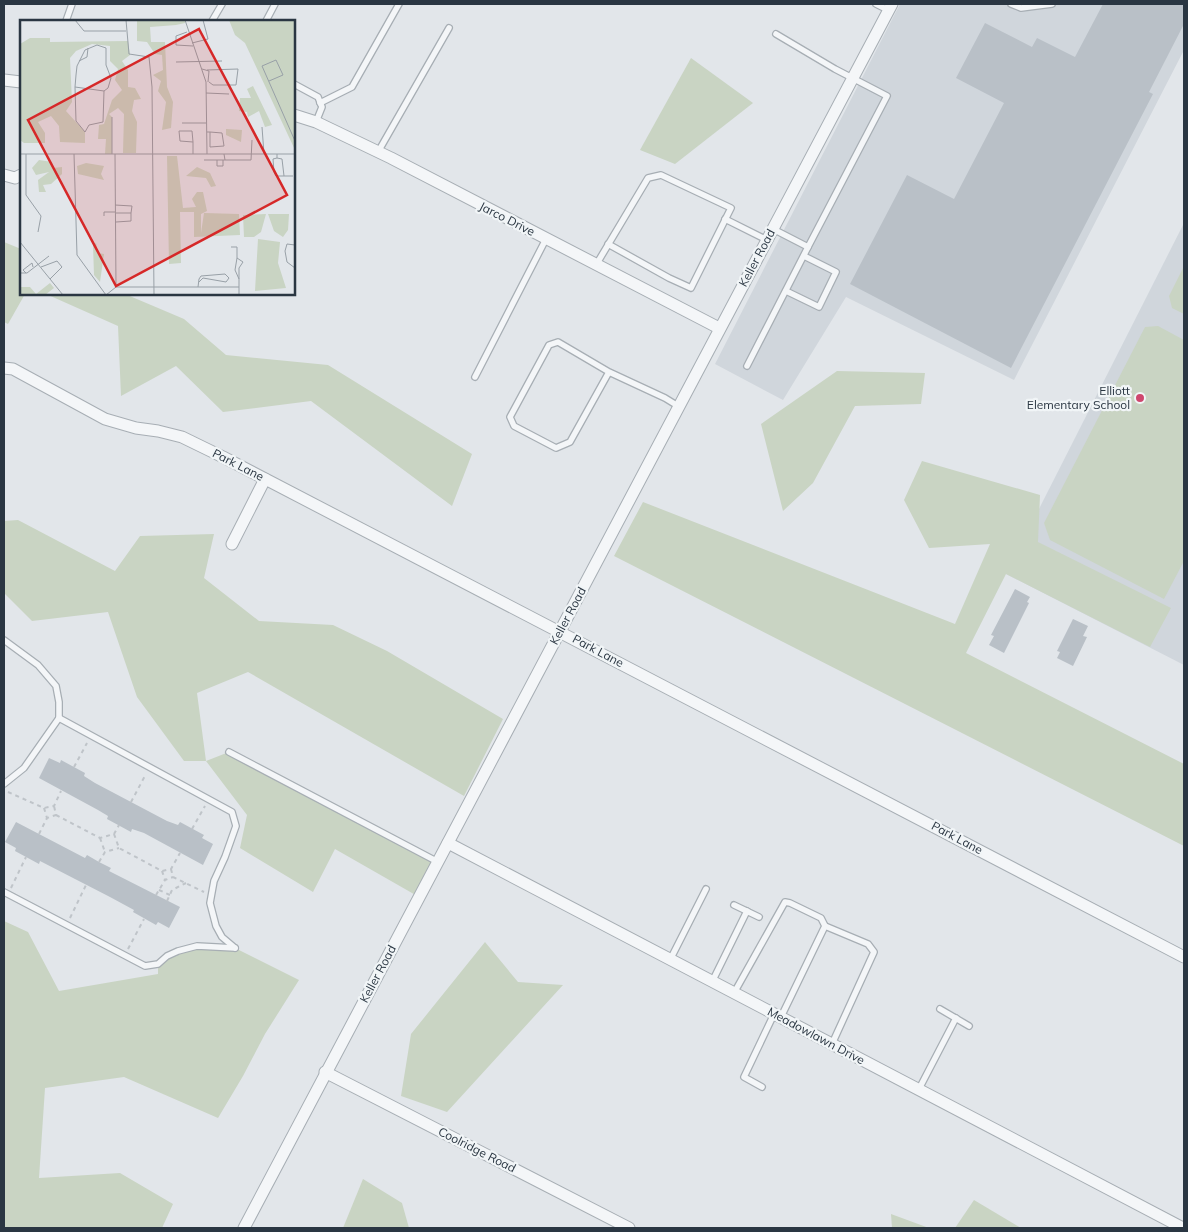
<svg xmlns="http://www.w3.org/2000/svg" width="1188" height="1232" font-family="Mulish,sans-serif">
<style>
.built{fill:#d0d6dc}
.green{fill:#c9d4c3}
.building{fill:#b9c0c7}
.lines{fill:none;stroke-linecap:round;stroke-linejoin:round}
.lane-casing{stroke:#a7aeb4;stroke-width:8}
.street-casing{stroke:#a7aeb4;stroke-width:13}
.path{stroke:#bfc4c9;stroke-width:2;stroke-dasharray:4 4;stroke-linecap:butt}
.lane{stroke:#f4f6f8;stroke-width:5.5}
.street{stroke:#f4f6f8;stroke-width:11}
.poi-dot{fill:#cf476e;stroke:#f1f5f7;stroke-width:2}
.labels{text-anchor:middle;stroke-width:4.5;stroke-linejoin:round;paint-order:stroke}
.street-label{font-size:12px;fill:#2a3642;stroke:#f1f5f7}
.poi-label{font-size:12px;fill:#2a3642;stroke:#f1f5f7;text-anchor:end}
.inset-road{fill:none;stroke:#98a0a7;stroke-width:1}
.view{fill:#d62828;fill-opacity:0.15;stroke:#d62828;stroke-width:2.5}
.inset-edge{fill:none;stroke:#2a3642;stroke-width:2.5}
</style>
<rect width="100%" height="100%" fill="#e2e6ea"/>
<g class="built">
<polygon points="900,4 1184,4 1184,50 1014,380 846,297 783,400 715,364"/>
<polygon points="1184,223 1184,665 1006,574"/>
</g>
<g class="green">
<polygon points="691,58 753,103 675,164 640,150"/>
<polygon points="4,242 21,249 21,294 25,294 8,324 4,322"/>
<polygon points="1184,266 1184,314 1172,308 1169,296"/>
<polygon points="46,294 125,294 184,319 226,355 328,365 472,454 452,506 311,401 223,412 176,366 121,396 118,326"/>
<polygon points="1158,326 1184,340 1184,561 1164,599 1050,540 1044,523 1145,327"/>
<polygon points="837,371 925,373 921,404 855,406 813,483 783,511 761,424"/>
<polygon points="922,461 1040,495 1038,542 1171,608 1150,647 1006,574 966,653 1184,764 1184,846 614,556 643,502 955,624 990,544 929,548 904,500"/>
<polygon points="18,520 115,571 140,536 214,534 204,578 259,621 333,625 387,651 503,719 464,796 248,672 197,693 206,761 229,752 438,863 419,897 335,849 313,892 240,848 247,815 206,761 184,761 137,697 108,612 32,621 4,593 4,521"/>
<polygon points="4,921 28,932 59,991 158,974 158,964 167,956 197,946 235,948 299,980 265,1034 243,1076 218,1118 124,1077 45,1088 39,1178 120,1173 173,1204 162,1228 4,1228"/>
<polygon points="485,942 518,982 563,985 447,1112 401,1096 411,1034"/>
<polygon points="363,1179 402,1203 409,1228 343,1228"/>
<polygon points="974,1200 1021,1228 955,1228"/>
<polygon points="891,1214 929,1228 892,1228"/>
</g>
<g class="building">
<polygon points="1103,4 1184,4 1184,24 1149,92 1153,94 1011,368 850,284 907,175 954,199 1004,103 956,78 985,23 1032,47 1037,38 1075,57"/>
<polygon points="1015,589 1030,597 1027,602 1029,603 1004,653 989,645 994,636 991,635"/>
<polygon points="1073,619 1088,626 1083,636 1087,637 1073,666 1057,658 1060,652 1057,651"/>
<polygon points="49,758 60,763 61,760 85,773 84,776 95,783 167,821 178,825 180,822 204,835 202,838 213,844 203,865 144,833 132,829 131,832 107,819 108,816 98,810 39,778"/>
<polygon points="16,822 85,858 87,855 99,862 111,868 109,871 180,907 169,928 158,922 156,925 133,912 134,910 110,897 40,861 39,864 15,851 16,848 5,842"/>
</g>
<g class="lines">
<g class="lane-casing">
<g id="lane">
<polyline points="876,4 888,10"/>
<polyline points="1011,4 1021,8 1052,4"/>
<polyline points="66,21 72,4"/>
<polyline points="212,21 222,4"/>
<polyline points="266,21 275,4"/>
<polyline points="294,84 318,97 322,107 316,122"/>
<polyline points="320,103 352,87 399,4"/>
<polyline points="378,152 449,28"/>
<polyline points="725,219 767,240"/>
<polyline points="773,229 808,247 887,96 835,69 776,34"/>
<polyline points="596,265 648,178 661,175 731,208 691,288 669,278 608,244"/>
<polyline points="786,291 819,307 836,272 804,256"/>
<polyline points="747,366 808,247"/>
<polyline points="609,372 558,342 549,345 510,417 514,426 556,448 570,442 609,372 665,398 678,406"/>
<polyline points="475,377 546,239"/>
<polyline points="4,640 38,665 56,686 59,702 59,718 24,768 4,784"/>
<polyline points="59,718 232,812 236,826 225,857 214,881 210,903 216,926 222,937 235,948"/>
<polyline points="229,752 438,862"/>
<polyline points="4,892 145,966 158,964 167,956 178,951 197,946 235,948"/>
<polyline points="734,905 759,917"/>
<polyline points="825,926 868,944 874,952 832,1044"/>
<polyline points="670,960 706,889"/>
<polyline points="712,982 747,911"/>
<polyline points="734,993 785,902 790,903 821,918 825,926 781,1017"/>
<polyline points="940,1009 969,1026"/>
<polyline points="762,1087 744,1077 774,1014"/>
<polyline points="919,1089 956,1018"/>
</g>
</g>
<g class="street-casing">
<g id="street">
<polyline points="4,80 21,82"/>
<polyline points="294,115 316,122 391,158 719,328"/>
<polyline points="4,175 15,178 21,175"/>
<polyline points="4,368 13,369 105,419 136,428 158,431 182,437 223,457 1184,957"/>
<polyline points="232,544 265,479"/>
<polyline points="448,843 1183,1228"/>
<polyline points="325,1072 629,1228"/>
<polyline points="244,1228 892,4"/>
</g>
</g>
<g class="path">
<polyline points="74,767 87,743"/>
<polyline points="8,792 44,808 54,806 61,791"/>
<polyline points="131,802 146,774"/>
<polyline points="44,808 47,818"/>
<polyline points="56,815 100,838 114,834 119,825"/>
<polyline points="192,829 205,806"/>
<polyline points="39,834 47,818 56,815 54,806"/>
<polyline points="114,834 119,848 162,871 171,869 180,853"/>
<polyline points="100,838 105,852"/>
<polyline points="99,862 105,852 119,848"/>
<polyline points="171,869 173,877 204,892"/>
<polyline points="162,871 165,880"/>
<polyline points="11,888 26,857"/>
<polyline points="159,890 170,895"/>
<polyline points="156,895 165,880 173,877"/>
<polyline points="167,901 172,890 186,883"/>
<polyline points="70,918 86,885"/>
<polyline points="128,949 144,919"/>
</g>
<use href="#lane" class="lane"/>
<use href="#street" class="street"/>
</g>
<circle class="poi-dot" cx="1140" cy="398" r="5"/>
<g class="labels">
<g class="street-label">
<text transform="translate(507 219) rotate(27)" y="4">Jarco Drive</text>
<text transform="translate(757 258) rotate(-62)" y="4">Keller Road</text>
<text transform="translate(238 465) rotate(27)" y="4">Park Lane</text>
<text transform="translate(568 616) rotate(-62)" y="4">Keller Road</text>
<text transform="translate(598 651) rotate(28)" y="4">Park Lane</text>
<text transform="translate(957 838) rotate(28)" y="4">Park Lane</text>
<text transform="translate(378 974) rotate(-62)" y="4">Keller Road</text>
<text transform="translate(816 1036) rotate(28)" y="4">Meadowlawn Drive</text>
<text transform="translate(477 1150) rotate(27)" y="4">Coolridge Road</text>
</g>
<g class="poi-label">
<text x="1130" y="395">Elliott<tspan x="1130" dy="14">Elementary School</tspan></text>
</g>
</g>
<g transform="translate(20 20)">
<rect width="275" height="275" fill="#e2e6ea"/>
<path d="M117 0H165V3L156 5 130 7 131 22H145L147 67 153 82 151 108 142 110 146 82 138 71 141 61 133 55 143 50 142 35 135 34 127 22 117 21ZM209 0H275V130L225 23 215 15ZM10 18H30V22L108 21 110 35 102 41 108 50V67L115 68 121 79 114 80 112 91 117 102 116 133H103L104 94 98 88 89 94 92 97V134H85L86 119H78L79 105 84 104 92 80 102 70 95 60 98 49 90 41V26L72 24 56 31 50 38 52 82 46 91 65 112V123L40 122 39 106 31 96 18 102 25 113V123H4L0 120V24ZM233 66 252 105 245 107 239 91 228 97 227 92 219 91 220 78H231L227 69ZM206 109 222 110 221 122 206 115ZM147 136H157L163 188 176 187 172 179 177 172H183L187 191 181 194V213L184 193 219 194 220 215 174 217V192H160L161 243 149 244ZM19 140 32 142 33 148 42 147V154L31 164 23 165 26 172H19L18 160 29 152 16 155 12 148ZM66 143 84 146 81 154 84 160 58 154 57 146ZM177 147 190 153 196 166 191 167 186 158 166 156ZM246 194 241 212 234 217H224L223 195ZM248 194H269L268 210 263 217 254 211ZM238 219 260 222 258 243 266 268 235 271ZM76 223 78 233 84 234 80 262 74 255 73 225ZM30 263 34 268 25 275H0V267H10L16 274Z" fill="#c9d4c3"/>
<path class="inset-road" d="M55 0 64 11H106M106 0 109 34 129 37 132 67 134 275M165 0 186 62 187 134M167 12 156 16V25L173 26M172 23 188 19 183 0M59 41 67 37 68 28M156 42 202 41M182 49 189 51 188 62M187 50 218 49 216 65H193L189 62M249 61 263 55 256 40 242 46 275 121M55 67 84 71 88 68 91 58 86 45V28L77 25 65 30 57 46 56 55 55 67 56 101 65 112M186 73 209 74M92 97V134M162 103H186M242 107 244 134M65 112 69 105 83 102 84 71M187 112H190L202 113 204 126 190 127V112M173 122 172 111H159L160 121 173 122V134M0 134H275M6 134V175L21 196 18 212M54 134 57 235 86 275M95 134 96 267M204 134 205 140H231L232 120M257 134V138L253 139 254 152 256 156H273M257 138 262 139 264 156M184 140H205M197 140V146H203V140M95 185 112 186 111 193H96M84 196V192H95M96 202 111 201V193M0 222 43 275M275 225 267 224 265 231 267 242 275 248M211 227H217V238L223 242 219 248V275M217 238 215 250 219 259M21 247 37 241 42 247 30 259M0 253H7L29 236M6 253 3 250 12 243 13 247M178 267 179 259 181 256 205 254 209 258 206 262 183 258 179 262M86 275 96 267H219"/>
<path class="view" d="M179 9 267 175 96 266 8 100Z"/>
<rect width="275" height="275" class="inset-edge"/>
</g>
<rect width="1188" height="1232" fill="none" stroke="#2a3642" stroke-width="10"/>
</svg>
